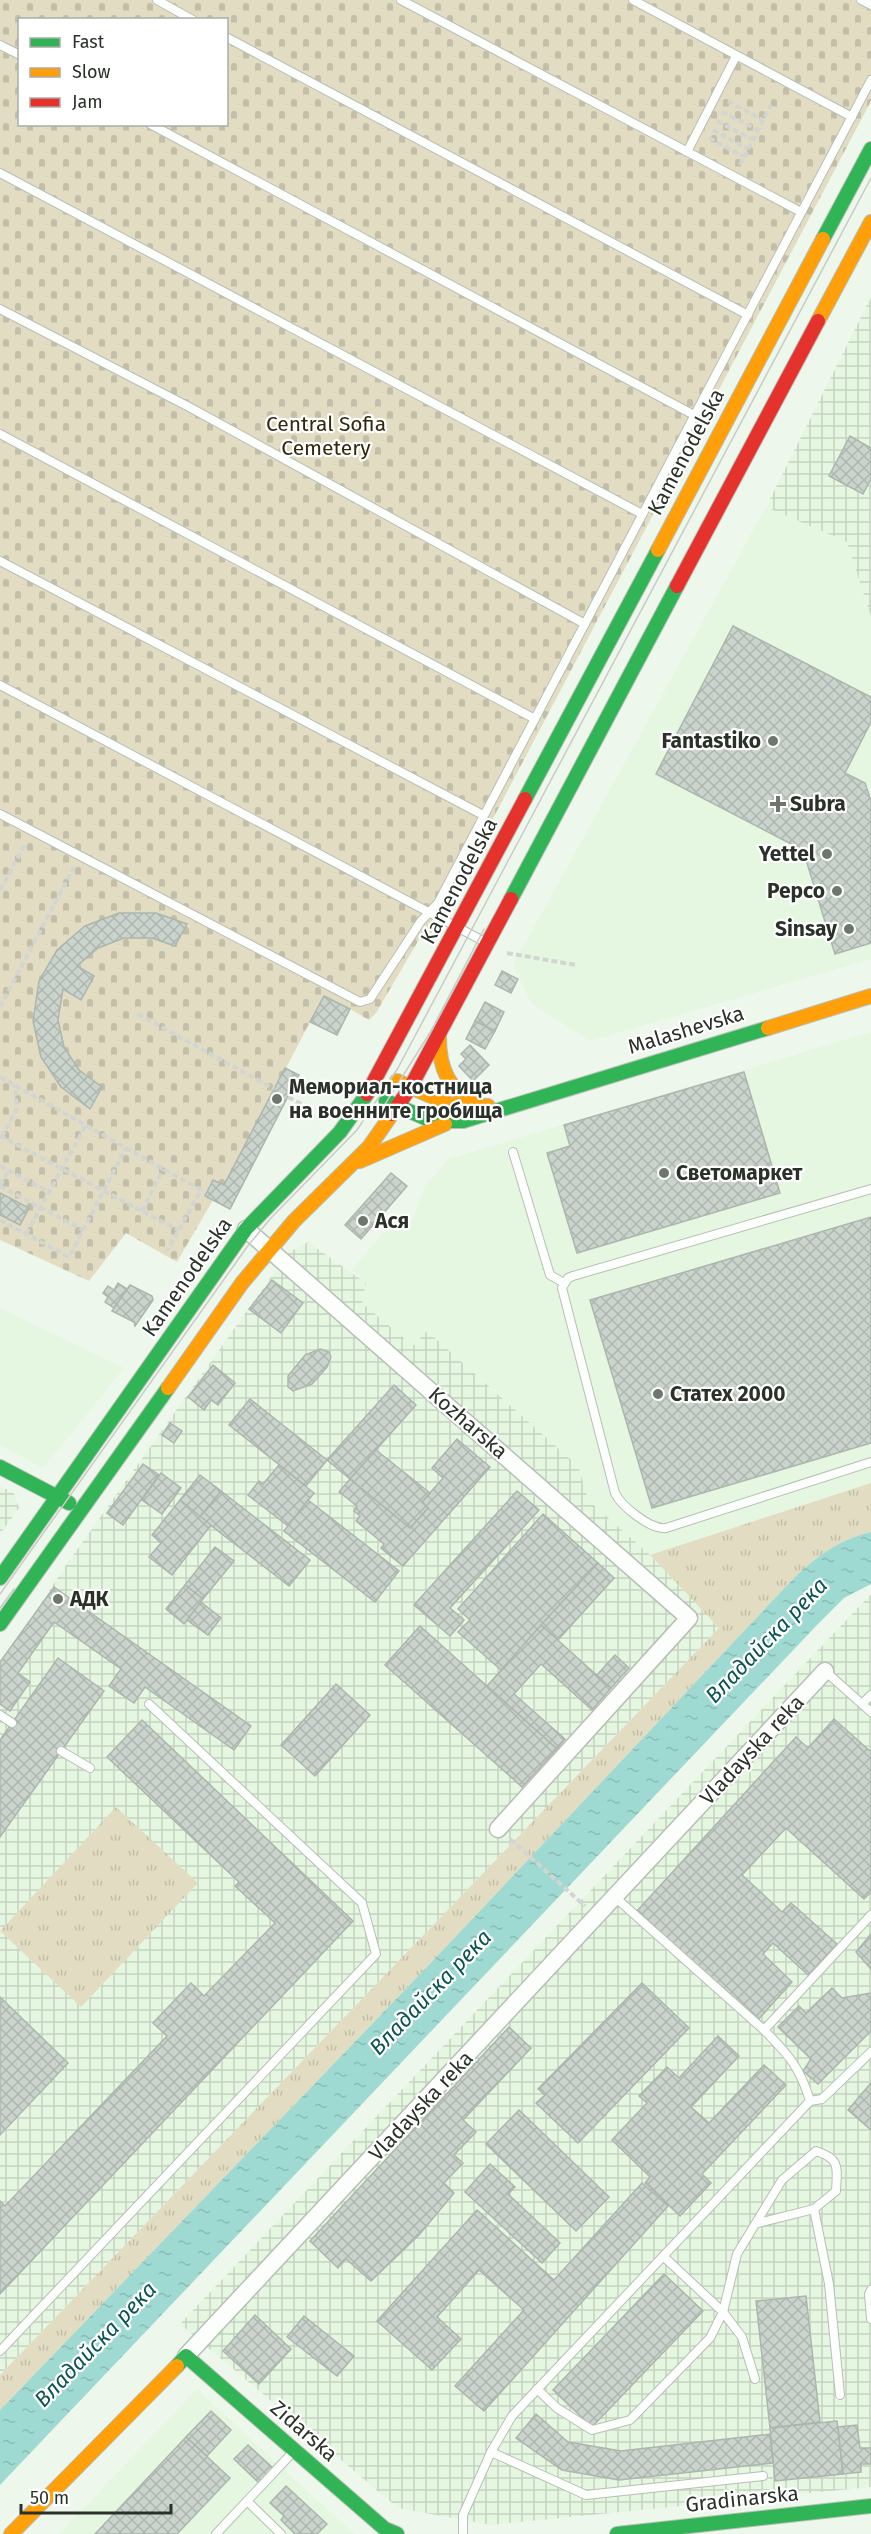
<svg xmlns="http://www.w3.org/2000/svg" width="871" height="2534" font-family="'Fira Sans',sans-serif">
<style>
.built{fill:#e5f7e1}
.industrial{fill:url(#industrial-grid)}
.grass{fill:url(#grass-tufts)}
.cemetery{fill:url(#cemetery-stones);fill-rule:evenodd}
.water{fill:url(#water-ripples)}
.building{fill:url(#building-cross-hatch);stroke:#acb6ad;stroke-width:1.5}
.lines{fill:none;stroke-linecap:round;stroke-linejoin:round}
.lane-casing{stroke:#b8bfb6;stroke-width:10}
.street-casing{stroke:#b8bfb6;stroke-width:19}
.fast-casing{stroke:#b8bfb6;stroke-width:16}
.slow-casing{stroke:#b8bfb6;stroke-width:16}
.jam-casing{stroke:#b8bfb6;stroke-width:16}
.path{stroke:#d3d5d2;stroke-width:4;stroke-dasharray:6 3;stroke-linecap:butt}
.lane{stroke:#fcfefc;stroke-width:8}
.street{stroke:#fcfefc;stroke-width:16}
.fast{stroke:#30b455;stroke-width:14}
.slow{stroke:#ff9f0a;stroke-width:14}
.jam{stroke:#e5322d;stroke-width:14}
.tram{stroke:#c8cbc7;stroke-width:1.5}
.poi-dot{fill:#6f766c;stroke:#fff;stroke-width:2}
.labels{text-anchor:middle;stroke-width:4.5;stroke-linejoin:round;paint-order:stroke}
.park-label{font-size:21px;fill:#32280d;stroke:#fff}
.street-label{font-size:21px;fill:#2a3128;stroke:#fff}
.poi-label{font-size:21px;font-weight:bold;fill:#2a3128;stroke:#fff;text-anchor:start}
.water-label{font-size:22px;font-style:italic;fill:#0b5451;stroke:#fff}
</style>
<defs>
<pattern id="industrial-grid" width="8" height="8" patternUnits="userSpaceOnUse" patternTransform="scale(1.5)"><rect width="8" height="8" fill="#e5f7e1"/><path d="M0 4h8M4 0v8" fill="none" stroke="#c5d4c1"/></pattern>
<pattern id="grass-tufts" width="24" height="20" patternUnits="userSpaceOnUse" patternTransform="scale(1.5)"><rect width="24" height="20" fill="#e2ddc2"/><path d="M3 7l-1-3M5 7V3M7 7l1-3M15 17l-1-3M17 17v-4M19 17l1-3" fill="none" stroke="#c2bea7"/></pattern>
<pattern id="cemetery-stones" width="16" height="16" patternUnits="userSpaceOnUse" patternTransform="scale(1.5)"><rect width="16" height="16" fill="#e2ddc2"/><path d="M2 7V4a2 2 0 0 1 4 0v3zM10 15v-3a2 2 0 0 1 4 0v3z" fill="#c2bea7"/></pattern>
<pattern id="water-ripples" width="26" height="14" patternUnits="userSpaceOnUse" patternTransform="scale(1.5)"><rect width="26" height="14" fill="#9edad2"/><path d="M2 4q2-2 4 0t4 0M15 11q2-2 4 0t4 0" fill="none" stroke="#88bcb4"/></pattern>
<pattern id="building-cross-hatch" width="8" height="8" patternUnits="userSpaceOnUse" patternTransform="scale(1.5)"><rect width="8" height="8" fill="#cad4cc"/><path d="M0 0l8 8M0 8l8-8" fill="none" stroke="#aeb6af"/></pattern>
</defs>
<rect width="100%" height="100%" fill="#eef7eb"/>
<g class="built">
<polygon points="766,507 847,542 871,617 871,959 590,1041 531,1003 513,965"/>
<polygon points="871,1032 871,1483 650,1555 589,1501 578,1466 428,1331 413,1346 361,1303 366,1283 352,1270 383,1233 400,1227 414,1217 425,1186 449,1159"/>
<polygon points="0,1308 124,1368 43,1468 0,1445"/>
<polygon points="197,2389 354,2534 59,2534"/>
</g>
<g class="industrial">
<polygon points="871,297 871,617 847,542 766,507"/>
<polygon points="308,1242 366,1283 362,1303 413,1346 427,1331 578,1466 589,1501 650,1555 719,1628 0,2375 0,1666 64,1568 289,1252"/>
<polygon points="0,1486 14,1493 19,1508 0,1534"/>
<polygon points="871,1594 871,2487 491,2525 398,2508 180,2324"/>
</g>
<g class="grass">
<path d="M871 1483V1532C838 1540 817 1556 793 1579L425 1969 0 2410V2375L719 1628 650 1555Z"/>
<polygon points="116,1807 198,1883 81,2007 0,1931"/>
</g>
<path class="cemetery" d="M0 0H871V101L430 938 421 936 376 1013 369 1020 350 1009 337 1035 310 1022 286 1068 299 1075 230 1209 213 1200 177 1262 126 1233 89 1281 0 1240ZM20 20H226V124H20Z"/>
<path class="water" d="M871 1532V1584L844 1598 817 1625 0 2485V2410L425 1969 793 1579C817 1556 838 1540 871 1532Z"/>
<g class="building">
<polygon points="850,436 871,448 871,479 863,494 829,476"/>
<polygon points="733,626 871,697 871,722 845,773 865,783 871,801 871,943 835,954 803,850 656,774"/>
<polygon points="119,913 156,913 187,924 175,946 152,938 124,938 98,948 77,966 94,976 81,1000 63,989 58,1020 64,1047 79,1070 102,1087 90,1109 61,1087 41,1057 33,1021 39,981 57,950 85,926"/>
<polygon points="502,971 518,979 511,993 495,985"/>
<polygon points="324,996 350,1009 337,1035 310,1022"/>
<polygon points="485,1002 504,1012 495,1031 475,1021"/>
<polygon points="475,1021 495,1031 485,1049 466,1039"/>
<polygon points="470,1045 489,1065 473,1081 459,1066 466,1059 461,1054"/>
<polygon points="285,1068 299,1075 230,1209 205,1196 213,1180 224,1185"/>
<polygon points="744,1072 780,1193 577,1253 547,1153 570,1146 564,1125"/>
<polygon points="391,1173 407,1186 361,1239 345,1225"/>
<polygon points="0,1193 29,1208 20,1225 0,1215"/>
<polygon points="871,1217 871,1443 652,1508 590,1300"/>
<polygon points="272,1280 303,1303 281,1333 249,1309"/>
<polygon points="118,1283 127,1289 114,1308 105,1302 108,1297 103,1293 108,1286 114,1290"/>
<polygon points="130,1285 152,1296 153,1300 135,1326 134,1322 112,1311"/>
<polygon points="320,1349 329,1352 331,1357 327,1367 312,1384 293,1391 288,1387 288,1376 305,1355"/>
<polygon points="213,1365 235,1383 218,1405 211,1400 204,1410 188,1397"/>
<polygon points="394,1385 416,1405 350,1479 327,1460"/>
<polygon points="250,1399 327,1460 306,1486 229,1425"/>
<polygon points="170,1423 182,1431 174,1443 162,1435"/>
<polygon points="457,1439 490,1467 403,1566 381,1548 384,1544 356,1521 360,1516 354,1511 357,1506 339,1492 350,1479 410,1528 428,1508 422,1502 443,1478 432,1468"/>
<polygon points="376,1450 430,1493 422,1502 428,1508 410,1528 350,1479"/>
<polygon points="143,1464 159,1475 123,1525 107,1513"/>
<polygon points="279,1465 314,1493 288,1526 248,1495 259,1481 263,1484"/>
<polygon points="161,1473 181,1488 162,1514 142,1500"/>
<polygon points="200,1475 221,1491 200,1517 180,1500"/>
<polygon points="221,1491 310,1560 289,1586 200,1517"/>
<polygon points="517,1491 539,1510 450,1608 464,1620 450,1636 414,1605"/>
<polygon points="180,1500 211,1525 172,1575 149,1557 161,1543 152,1535"/>
<polygon points="308,1500 399,1571 375,1602 284,1531"/>
<polygon points="543,1514 598,1563 501,1670 458,1632 470,1620 458,1609"/>
<polygon points="215,1547 234,1561 203,1599 185,1585"/>
<polygon points="598,1563 614,1578 558,1640 541,1625"/>
<polygon points="185,1585 203,1599 184,1624 166,1609"/>
<polygon points="54,1587 251,1726 234,1750 145,1687 134,1703 109,1686 121,1669 54,1622 18,1673 30,1682 10,1711 0,1704 0,1662"/>
<polygon points="201,1602 221,1618 208,1635 187,1620"/>
<polygon points="541,1625 611,1688 592,1710 541,1664 514,1694 565,1739 557,1749 487,1686"/>
<polygon points="420,1626 557,1749 522,1787 385,1665"/>
<polygon points="615,1655 629,1668 611,1688 597,1675"/>
<polygon points="58,1658 104,1691 0,1837 0,1740"/>
<polygon points="336,1684 370,1715 315,1776 281,1745"/>
<polygon points="834,1719 871,1752 871,1892 864,1899 786,1828 742,1875 782,1912 791,1903 837,1944 808,1975 773,1943 763,1954 792,1982 757,2021 637,1911 796,1737 808,1748"/>
<polygon points="142,1720 353,1921 0,2294 0,2201 5,2206 167,2036 153,2023 191,1983 204,1996 275,1923 235,1886 239,1882 107,1757"/>
<polygon points="871,1934 871,1969 856,1952"/>
<polygon points="642,1983 689,2028 578,2143 536,2103 545,2095 538,2089"/>
<polygon points="832,1988 842,1998 871,1993 871,2031 818,2084 803,2071 811,2059 778,2027 799,2006 806,2013"/>
<polygon points="0,1997 68,2063 0,2135"/>
<polygon points="509,2027 531,2048 463,2120 476,2132 454,2155 463,2163 444,2183 454,2193 419,2235 371,2281 346,2259 338,2268 310,2241"/>
<polygon points="718,2036 739,2056 691,2107 709,2123 764,2065 786,2085 702,2174 711,2183 680,2216 645,2183 650,2177 612,2140 647,2103 639,2096 667,2067 679,2078"/>
<polygon points="871,2083 871,2130 848,2110"/>
<polygon points="519,2110 609,2197 576,2231 486,2144"/>
<polygon points="490,2164 515,2187 508,2194 560,2243 542,2263 465,2192"/>
<polygon points="642,2183 668,2206 484,2411 455,2386 524,2310 479,2270 437,2317 461,2339 432,2370 377,2321 477,2210 554,2280"/>
<polygon points="664,2274 703,2311 592,2427 553,2390"/>
<polygon points="806,2296 820,2422 770,2428 756,2301"/>
<polygon points="255,2315 291,2349 259,2384 223,2351"/>
<polygon points="304,2316 354,2356 337,2376 287,2337"/>
<polygon points="211,2411 231,2430 207,2456 186,2437"/>
<polygon points="536,2414 568,2442 621,2451 770,2434 773,2463 619,2480 562,2470 516,2438"/>
<polygon points="837,2421 843,2474 775,2481 770,2428"/>
<polygon points="857,2425 860,2448 871,2448 871,2464 861,2464 861,2472 843,2474 838,2427"/>
<polygon points="186,2437 230,2478 177,2534 95,2534"/>
<polygon points="248,2445 273,2468 259,2483 234,2459"/>
<polygon points="286,2486 327,2524 317,2534 295,2534 281,2520 284,2516 270,2503"/>
</g>
<g class="lines">
<g class="lane-casing">
<g id="lane">
<polyline points="157,0 193,20"/>
<polyline points="401,0 801,212"/>
<polyline points="633,0 852,117"/>
<polyline points="861,0 871,5"/>
<polyline points="226,37 748,315"/>
<polyline points="0,45 20,55"/>
<polyline points="150,124 694,415"/>
<polyline points="687,152 736,56"/>
<polyline points="0,173 642,514"/>
<polyline points="0,309 191,408 585,624"/>
<polyline points="0,434 535,719"/>
<polyline points="0,561 483,815"/>
<polyline points="0,685 487,943"/>
<polyline points="0,814 360,1002 370,999 421,921 438,903 871,80"/>
<polyline points="513,1152 550,1275 564,1283"/>
<path d="M871 1189 573 1276 568 1278 562 1288 615 1493C621 1506 651 1530 666 1528L871 1462"/>
<polyline points="825,1671 871,1712"/>
<polyline points="862,1704 871,1695"/>
<polyline points="0,1715 12,1723"/>
<polyline points="61,1751 90,1768"/>
<polyline points="616,1898 764,2030"/>
<polyline points="810,2101 822,2099 871,2052"/>
<polyline points="814,2209 829,2284 840,2395"/>
<polyline points="663,2256 723,2312 742,2337 755,2379"/>
<polyline points="871,2290 869,2294 871,2319"/>
<polyline points="0,2351 376,1954 362,1903 149,1704"/>
<path d="M537 2389 557 2408 592 2430 630 2420 710 2338 723 2312 737 2254 782 2180 816 2151C841 2159 837 2168 836 2191L814 2209 758 2223"/>
<polyline points="491,2452 586,2495 763,2476"/>
<polyline points="247,2501 281,2534"/>
<polyline points="216,2534 294,2451"/>
<path d="M463 2534V2515L491 2452 512 2416 810 2101C800 2067 788 2054 764 2030L871 1915"/>
</g>
</g>
<g class="street-casing">
<g id="street">
<polyline points="246,1229 689,1618 498,1829"/>
<polyline points="186,2356 825,1671"/>
</g>
</g>
<g class="fast-casing">
<g id="fast">
<polyline points="823,239 871,149"/>
<polyline points="525,799 658,550"/>
<polyline points="511,899 677,586"/>
<polyline points="386,1101 432,1121 463,1121 768,1028"/>
<polyline points="0,1467 69,1503"/>
<polyline points="0,1578 246,1229 340,1132 367,1094"/>
<polyline points="0,1624 168,1388"/>
<polyline points="177,2366 186,2356 385,2529 397,2534"/>
<polyline points="617,2534 871,2506"/>
</g>
</g>
<g class="slow-casing">
<g id="slow">
<polyline points="818,321 871,222"/>
<polyline points="658,550 823,239"/>
<polyline points="768,1028 871,996"/>
<path d="M439 1037C439 1069 449 1091 478 1106"/>
<polyline points="397,1081 451,1105 488,1106"/>
<polyline points="360,1161 445,1124"/>
<polyline points="168,1388 242,1283 294,1221 369,1147 392,1114"/>
<polyline points="11,2534 177,2366"/>
</g>
</g>
<g class="jam-casing">
<g id="jam">
<polyline points="677,586 818,321"/>
<polyline points="367,1094 525,799"/>
<polyline points="392,1114 410,1088 511,899"/>
</g>
</g>
<g class="path">
<polyline points="728,101 763,120"/>
<polyline points="722,112 758,130"/>
<polyline points="717,121 753,140"/>
<polyline points="713,130 748,149"/>
<polyline points="709,138 744,157"/>
<polyline points="740,165 771,105"/>
<polyline points="0,890 26,843"/>
<polyline points="507,953 576,965"/>
<polyline points="0,1007 74,867"/>
<polyline points="138,1014 274,1089"/>
<polyline points="0,1077 201,1190 167,1251"/>
<polyline points="288,1097 313,1110"/>
<polyline points="0,1136 178,1230"/>
<polyline points="2,1137 17,1108 15,1085"/>
<polyline points="0,1166 49,1192"/>
<polyline points="0,1186 83,1230"/>
<polyline points="0,1186 9,1170"/>
<polyline points="142,1211 163,1169"/>
<polyline points="0,1220 69,1257 126,1148"/>
<polyline points="26,1234 86,1125"/>
<polyline points="510,1839 585,1906"/>
</g>
<use href="#lane" class="lane"/>
<use href="#street" class="street"/>
<use href="#fast" class="fast"/>
<use href="#slow" class="slow"/>
<use href="#jam" class="jam"/>
<g class="tram">
<polyline points="382,1109 431,1031 484,929"/>
<polyline points="0,1594 247,1247 270,1219 357,1130 398,1068 871,178"/>
<polyline points="0,1608 14,1589"/>
</g>
</g>
<g class="poi-dot">
<circle cx="773" cy="741" r="6"/>
<path d="M775 795h6v6h6v6h-6v6h-6v-6h-6v-6h6z"/>
<circle cx="827" cy="854" r="6"/>
<circle cx="837" cy="891" r="6"/>
<circle cx="849" cy="929" r="6"/>
<circle cx="277" cy="1099" r="6"/>
<circle cx="664" cy="1173" r="6"/>
<circle cx="363" cy="1221" r="6"/>
<circle cx="658" cy="1394" r="6"/>
<circle cx="58" cy="1599" r="6"/>
</g>
<g class="labels">
<g class="park-label">
<text x="326" y="431">Central Sofia<tspan x="326" dy="24">Cemetery</tspan></text>
</g>
<g class="street-label">
<text transform="translate(686 452) rotate(-62)" y="7">Kamenodelska</text>
<text transform="translate(459 881) rotate(-62)" y="7">Kamenodelska</text>
<text transform="translate(686 1030) rotate(-17)" y="7">Malashevska</text>
<text transform="translate(187 1277) rotate(-55)" y="7">Kamenodelska</text>
<text transform="translate(468 1423) rotate(41)" y="7">Kozharska</text>
<text transform="translate(752 1750) rotate(-47)" y="7">Vladayska reka</text>
<text transform="translate(421 2106) rotate(-47)" y="7">Vladayska reka</text>
<text transform="translate(304 2431) rotate(41)" y="7">Zidarska</text>
<text transform="translate(742 2499) rotate(-6)" y="7">Gradinarska</text>
</g>
<g class="poi-label">
<text x="761" y="748" text-anchor="end">Fantastiko</text>
<text x="790" y="811">Subra</text>
<text x="815" y="861" text-anchor="end">Yettel</text>
<text x="825" y="898" text-anchor="end">Pepco</text>
<text x="837" y="936" text-anchor="end">Sinsay</text>
<text x="289" y="1094">Мемориал-костница<tspan x="289" dy="24">на военните гробища</tspan></text>
<text x="676" y="1180">Светомаркет</text>
<text x="375" y="1228">Ася</text>
<text x="670" y="1401">Статех 2000</text>
<text x="70" y="1606">АДК</text>
</g>
<g class="water-label">
<text transform="translate(766 1640) rotate(-46)" y="8">Владайска река</text>
<text transform="translate(430 1992) rotate(-46)" y="8">Владайска река</text>
<text transform="translate(95 2344) rotate(-46)" y="8">Владайска река</text>
</g>
</g>
<rect x="18" y="18" width="210" height="108" fill="#ffffff" stroke="#aaada9" stroke-width="1.5"/>
<rect x="30" y="38" width="30" height="9" fill="#30b455" stroke="#aaada9" stroke-width="1.5"/>
<text x="72" y="48" font-size="18" fill="#2a3128">Fast</text>
<rect x="30" y="68" width="30" height="9" fill="#ff9f0a" stroke="#aaada9" stroke-width="1.5"/>
<text x="72" y="78" font-size="18" fill="#2a3128">Slow</text>
<rect x="30" y="98" width="30" height="9" fill="#e5322d" stroke="#aaada9" stroke-width="1.5"/>
<text x="72" y="108" font-size="18" fill="#2a3128">Jam</text>
<path d="M21 2504v9h150v-9" fill="none" stroke="#2a3128" stroke-width="3"/>
<text x="30" y="2504" font-size="18" fill="#2a3128" stroke="#ffffff" stroke-width="4.5" paint-order="stroke">50 m</text>
</svg>
